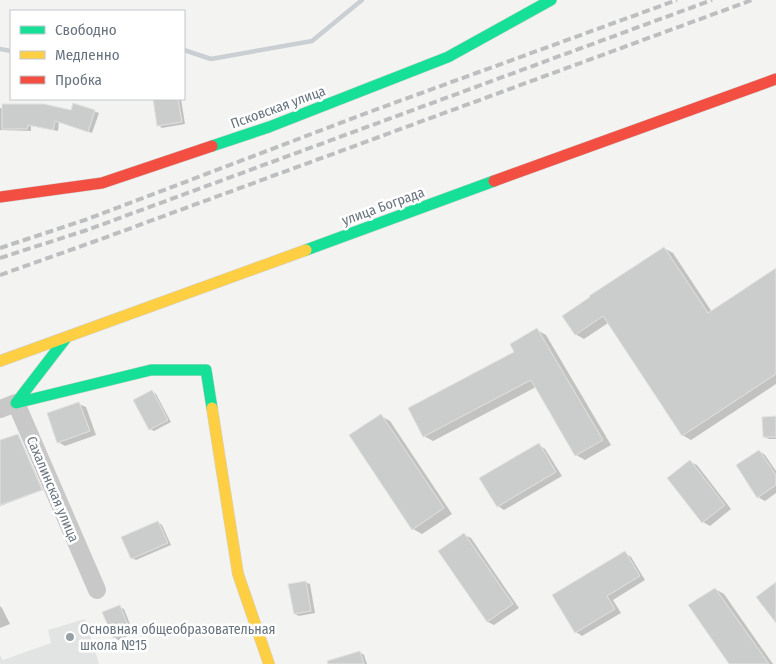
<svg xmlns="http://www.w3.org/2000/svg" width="776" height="664" font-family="'Fira Sans Condensed',sans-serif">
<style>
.built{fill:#e2e3e3}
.shadow{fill:#0003}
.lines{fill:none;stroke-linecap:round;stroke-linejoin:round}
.stream{stroke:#c9cfd2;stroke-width:4.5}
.building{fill:#cbcccc;stroke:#e2e2e2}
.fast-casing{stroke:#d0d1d1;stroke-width:12}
.slow-casing{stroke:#d0d1d1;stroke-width:12}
.jam-casing{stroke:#d0d1d1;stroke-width:12}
.street{stroke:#c8c8c9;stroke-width:18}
.fast{stroke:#16e098;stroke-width:11}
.slow{stroke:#ffcf43;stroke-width:11}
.jam{stroke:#f24e42;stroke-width:11}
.rail{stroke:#bdbebf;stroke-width:4;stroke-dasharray:8 4;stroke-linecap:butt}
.poi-dot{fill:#98a0a7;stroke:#fff;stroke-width:2}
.labels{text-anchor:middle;stroke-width:5;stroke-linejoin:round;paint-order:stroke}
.street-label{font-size:14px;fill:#67737e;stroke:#fff}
.poi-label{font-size:14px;fill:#67737e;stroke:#fff;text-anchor:start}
</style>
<rect width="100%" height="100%" fill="#f3f3f2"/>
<polygon class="built" points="85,619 99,664 0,664 0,655 3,660 51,643 48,630"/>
<g class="shadow">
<polygon points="154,99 181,99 185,124 162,128 158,125"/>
<polygon points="74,104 99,113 92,133 59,122 58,131 31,126 31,131 0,130 0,108 72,111"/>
<polygon points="664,248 673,253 712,312 776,270 776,384 691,440 682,435 608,323 584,339 575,334"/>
<polygon points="537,330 546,335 611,445 585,460 576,455 536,387 433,441 424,436 516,353"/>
<polygon points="152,391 156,394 171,422 154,431 150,429"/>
<polygon points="79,404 86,407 96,435 65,446 58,442"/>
<polygon points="381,416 390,421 452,514 422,534 413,529"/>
<polygon points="776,418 776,439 769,439 764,437"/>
<polygon points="18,435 19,436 43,490 0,506 0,442"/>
<polygon points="539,445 545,449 562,476 504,510 498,506"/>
<polygon points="759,451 765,455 776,471 776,493 765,501 758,497"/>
<polygon points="690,462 697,465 731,509 710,526 703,522 669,478"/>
<polygon points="158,522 162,525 171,545 136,560 132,558"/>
<polygon points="464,535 471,538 519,608 494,625 488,622"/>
<polygon points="625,553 631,557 645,580 613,600 621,613 582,636 576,632"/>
<polygon points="305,582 310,584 315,613 299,616 295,614"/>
<polygon points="715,589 724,594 773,664 730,664"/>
<polygon points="0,606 2,608 10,624 0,628"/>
<polygon points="120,607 124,609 134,634 118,640 114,637"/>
<polygon points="360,652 364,655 367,664 341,664"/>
</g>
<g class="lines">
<g class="stream">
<polyline points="0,49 11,51"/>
<polyline points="184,50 211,59 312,41 362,0"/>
</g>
</g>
<g class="building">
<polygon points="153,99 178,99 182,122 157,126"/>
<polygon points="73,103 95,110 88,132 55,121 53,130 28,125 27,129 2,129 2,104 44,104 71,110"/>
<polygon points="664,247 708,313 776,268 776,374 682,436 603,316 575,335 562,316 590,297 589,296"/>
<polygon points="537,328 603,440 575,456 531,380 423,437 408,408 514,352 510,344"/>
<polygon points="152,390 168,420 149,430 133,400"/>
<polygon points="79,402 90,431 57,443 47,413"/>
<polygon points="381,414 444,508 412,530 349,435"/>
<polygon points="776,416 776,437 763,437 762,417"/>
<polygon points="18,434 42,490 0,505 0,440"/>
<polygon points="539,443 556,472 497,507 479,478"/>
<polygon points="759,450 776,475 776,485 757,498 736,465"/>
<polygon points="690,460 725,505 702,523 667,478"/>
<polygon points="158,521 168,543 131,559 121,537"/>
<polygon points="464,533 513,604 487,622 438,551"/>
<polygon points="625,551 640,576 607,596 615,609 575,633 552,595"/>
<polygon points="306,581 311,611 294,614 288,584"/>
<polygon points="776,582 776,623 756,597"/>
<polygon points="715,588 769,664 729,664 688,605"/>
<polygon points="120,605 130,631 113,638 102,612"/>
<polygon points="360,651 364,664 328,664 327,661"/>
</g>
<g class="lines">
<g class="fast-casing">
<g id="fast">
<polyline points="212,146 269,127 448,57 551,0"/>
<polyline points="306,250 494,181"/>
<polyline points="66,338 16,403 151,370 206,370 212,408"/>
</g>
</g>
<g class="slow-casing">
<g id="slow">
<polyline points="0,361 306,250"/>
<polyline points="212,408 238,574 269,664"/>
</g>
</g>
<g class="jam-casing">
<g id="jam">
<polyline points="494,181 776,79"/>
<polyline points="0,197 102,183 212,146"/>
</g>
</g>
<polyline class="street" points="0,409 16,403 97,590"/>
<use href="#fast" class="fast"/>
<use href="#slow" class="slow"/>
<use href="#jam" class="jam"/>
<g class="rail">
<polyline points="0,248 85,220 372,111 677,0"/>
<polyline points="0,258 87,230 712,0"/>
<polyline points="0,275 93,242 752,0"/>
</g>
</g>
<circle class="poi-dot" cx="70" cy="637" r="5"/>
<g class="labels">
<g class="street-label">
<text transform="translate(278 107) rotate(-20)" y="5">Псковская улица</text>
<text transform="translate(383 206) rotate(-20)" y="5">улица Бограда</text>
<text transform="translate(53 489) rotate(67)" y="5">Сахалинская улица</text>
</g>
<g class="poi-label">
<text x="80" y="634">Основная общеобразовательная<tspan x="80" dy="16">школа №15</tspan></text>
</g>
</g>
<rect x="10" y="10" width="175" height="90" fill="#ffffff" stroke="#c2c7cb"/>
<rect x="20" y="26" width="25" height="8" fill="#16e098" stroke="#c2c7cb"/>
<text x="55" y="35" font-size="15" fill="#67737e">Свободно</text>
<rect x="20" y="51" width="25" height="8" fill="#ffcf43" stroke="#c2c7cb"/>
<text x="55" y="60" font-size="15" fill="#67737e">Медленно</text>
<rect x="20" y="76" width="25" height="8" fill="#f24e42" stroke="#c2c7cb"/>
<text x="55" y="85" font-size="15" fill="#67737e">Пробка</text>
</svg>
